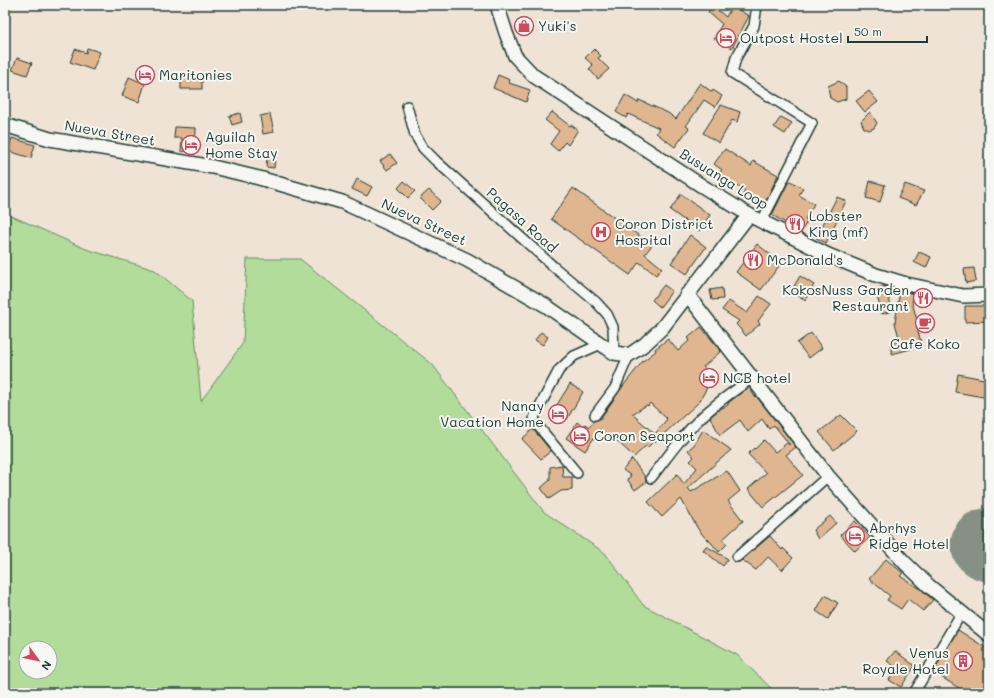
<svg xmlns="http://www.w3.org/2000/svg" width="994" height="698" font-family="Mali,sans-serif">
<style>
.green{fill:#b1dc9a;stroke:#688c67;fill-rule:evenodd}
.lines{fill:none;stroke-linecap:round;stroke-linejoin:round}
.runway{stroke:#879084;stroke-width:71}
.building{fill:#e0b690;stroke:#1f3d34;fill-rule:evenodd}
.street-casing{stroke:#1f3d34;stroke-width:12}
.secondary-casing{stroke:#1f3d34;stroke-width:16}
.street{stroke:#f6f6f2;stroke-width:9}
.secondary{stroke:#f6f6f2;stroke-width:13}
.labels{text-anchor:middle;stroke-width:4;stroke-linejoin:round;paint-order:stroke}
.poi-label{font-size:14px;fill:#1f3d34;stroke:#f6f6f2;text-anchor:start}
.street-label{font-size:14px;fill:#1f3d34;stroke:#f6f6f2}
</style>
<rect width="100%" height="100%" fill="#efe3d5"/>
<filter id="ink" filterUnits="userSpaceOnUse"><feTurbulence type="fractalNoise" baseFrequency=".025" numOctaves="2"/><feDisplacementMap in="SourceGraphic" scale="8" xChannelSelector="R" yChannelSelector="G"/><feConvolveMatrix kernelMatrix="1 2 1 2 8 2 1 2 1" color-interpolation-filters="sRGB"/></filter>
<g filter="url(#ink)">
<path class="green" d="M5 213 86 249 155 270 192 301 201 401 243 343 247 259H300L432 364 544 512 605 553 643 605 737 655 776 693H5ZM26 648H50V672H26Z"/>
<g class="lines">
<polyline class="runway" points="986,544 989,546"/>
</g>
<g class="building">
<polygon points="713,6 726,17 732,6 749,16 732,48 714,38 722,24 708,12"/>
<polygon points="87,48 100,52 93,70 70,62 75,49 86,53"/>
<polygon points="594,49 601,56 598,58 609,69 598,79 589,69 593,65 585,58"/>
<polygon points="17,58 32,63 27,75 12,70"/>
<polygon points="498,75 510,80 509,83 530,90 526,102 493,88"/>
<polygon points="129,77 145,84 139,102 122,96"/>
<rect x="181" y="78" width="21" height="11"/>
<polygon points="839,81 846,87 846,99 837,102 830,98 828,86"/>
<polygon points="700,83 712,92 713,90 722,96 715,107 704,100 686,126 689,128 675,147 656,133 659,128 628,114 626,118 616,112 625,95 638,103 639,100 668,113 676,119"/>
<polygon points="869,91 878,102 865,112 856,101"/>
<polygon points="721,105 740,112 737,122 732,120 719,143 703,133"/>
<polygon points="552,112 570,126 571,125 578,130 568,145 565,142 558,151 550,144 559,131 545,120"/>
<polygon points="870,112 877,123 874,128 869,130 864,128 861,121"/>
<polygon points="240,113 242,122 232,125 229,116"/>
<polygon points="270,114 274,132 263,134 260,116"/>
<polygon points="781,117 792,123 785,134 774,127"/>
<polygon points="175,127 196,128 195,152 181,151 182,138 174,138"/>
<polygon points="12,138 35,145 31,158 8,151"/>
<polygon points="725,149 751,166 753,161 778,175 764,205 743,194 745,191 718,175 722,170 714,164"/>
<polygon points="390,154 397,163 387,170 380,161"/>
<polygon points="267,158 275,160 274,168 266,167"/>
<polygon points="357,179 372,187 367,196 352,189"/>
<polygon points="404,181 415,191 408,198 398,188"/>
<polygon points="789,181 790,181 803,188 799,195 814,204 805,219 808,220 801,232 772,215"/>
<polygon points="870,181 885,185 880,202 866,198"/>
<polygon points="905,184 924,191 916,205 898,198"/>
<polygon points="573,188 652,245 645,254 662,268 656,275 639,262 630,275 551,219"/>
<polygon points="429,190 441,201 432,210 420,198"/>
<polygon points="681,194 710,215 699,231 670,210"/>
<polygon points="837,197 846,201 826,243 816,238"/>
<polygon points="690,235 706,247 687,274 671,263"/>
<polygon points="757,244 776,259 774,262 779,266 761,290 736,272"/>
<polygon points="919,252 931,257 926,268 914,262"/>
<polygon points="974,268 976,281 966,283 964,269"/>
<polygon points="800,276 814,285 805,300 791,291"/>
<polygon points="664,285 672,291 660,307 652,300"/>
<polygon points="886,286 892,311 882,314 875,289"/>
<polygon points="722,288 723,299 712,300 710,290"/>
<polygon points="900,290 914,294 912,302 919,327 917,328 922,346 892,354 890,344 900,341 895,323"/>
<polygon points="759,296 771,304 758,321 760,324 746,336 736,324 739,321 722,310 729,301 747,313"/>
<polygon points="965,306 989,306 989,321 965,322"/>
<path d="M701 327 721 351 703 367 710 372 705 380 710 382 699 402 655 442 654 441 648 447 646 446 634 457 614 438 612 440 600 429 585 451 566 438 577 422 583 427 585 424 589 427 594 421 600 419 623 386 643 361 656 351 655 349 668 339 678 351 690 340 688 338ZM650 403 667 419 655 434 632 414 647 405 648 406Z"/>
<polygon points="541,332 548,337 543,345 535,340"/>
<polygon points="811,333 822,348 809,358 797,343"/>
<polygon points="958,374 989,380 989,398 955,392"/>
<polygon points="570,384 583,392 567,419 553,411"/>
<polygon points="749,387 755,397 756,396 796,447 786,455 803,475 763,507 748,489 766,473 748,454 754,448 755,449 764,440 775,452 787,443 790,445 774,425 769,429 762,419 748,432 740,420 720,435 710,417 720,409 728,405 728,403"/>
<polygon points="841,415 857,431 834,450 819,432"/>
<polygon points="533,429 551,451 541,459 522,439"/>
<polygon points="703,430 731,450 688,488 691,492 727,471 740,491 728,501 743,521 722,540 727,544 719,552 708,539 707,540 698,529 681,499 662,517 648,502 677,474 684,484 697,468 690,461 694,457 688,450 694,445"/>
<polygon points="632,459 645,477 646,482 635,490 627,479 631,476 623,470"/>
<polygon points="562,465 563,477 572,477 572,490 561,491 549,499 541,488 550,480 550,467"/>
<polygon points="830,516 836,523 818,539 813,530"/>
<polygon points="855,521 870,537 855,551 840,535"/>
<polygon points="770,536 782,550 783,548 793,558 782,570 768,557 756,570 742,560"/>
<polygon points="706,546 728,559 723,566 703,550"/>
<polygon points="886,559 903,573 900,576 922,590 933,600 923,611 908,599 901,609 887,600 890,596 869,579"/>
<polygon points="825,595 838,603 828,619 816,611"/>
<polygon points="958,630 989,650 989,693 967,693 933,672"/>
<polygon points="895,651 915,666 901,687 889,680 897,668 887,661"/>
</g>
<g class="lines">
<g class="street-casing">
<g id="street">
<polyline points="757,5 754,26 736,58 732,73 812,123 762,221"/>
<polyline points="407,106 415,135 423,148 436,161 554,267 596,302 607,314 613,327 614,353"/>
<polyline points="595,415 615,388 629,355"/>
<polyline points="577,473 539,427 534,420 535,415 559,370 574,356 601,344"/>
<path d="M651 478C670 454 688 427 712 408 724 397 739 388 752 378"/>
<polyline points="737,557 828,476"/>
<polyline points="914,693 962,612"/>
</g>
</g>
<g class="secondary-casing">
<g id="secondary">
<polyline points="497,5 506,33 515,56 534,76 702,186 749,215 828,255 876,275 906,284 963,296 989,295"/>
<polyline points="5,125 50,139 213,167 259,178 342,202 467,260 545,305 614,353 629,355 645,344 662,328 749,215"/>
<polyline points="687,294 828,476 904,562 929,586 989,635"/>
</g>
</g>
<use href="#street" class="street"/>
<use href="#secondary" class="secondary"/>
</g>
</g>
<defs>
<g id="shop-ring" transform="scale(1)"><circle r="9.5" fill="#f6f6f2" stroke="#d1495b" stroke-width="1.5"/><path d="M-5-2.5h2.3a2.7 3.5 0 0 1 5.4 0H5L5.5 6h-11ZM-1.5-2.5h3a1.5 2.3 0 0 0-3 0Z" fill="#d1495b"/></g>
<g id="hotel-ring" transform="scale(1)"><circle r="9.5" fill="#f6f6f2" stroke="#d1495b" stroke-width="1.5"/><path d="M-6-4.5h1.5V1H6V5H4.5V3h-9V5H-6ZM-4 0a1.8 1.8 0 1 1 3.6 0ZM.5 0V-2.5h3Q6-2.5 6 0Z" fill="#d1495b"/></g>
<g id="restaurant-ring" transform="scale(1)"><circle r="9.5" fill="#f6f6f2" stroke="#d1495b" stroke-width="1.5"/><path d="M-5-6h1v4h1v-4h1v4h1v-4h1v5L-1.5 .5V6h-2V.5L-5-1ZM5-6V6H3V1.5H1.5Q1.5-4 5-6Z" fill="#d1495b"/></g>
<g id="hospital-ring" transform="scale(1)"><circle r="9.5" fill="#f6f6f2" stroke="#d1495b" stroke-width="1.5"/><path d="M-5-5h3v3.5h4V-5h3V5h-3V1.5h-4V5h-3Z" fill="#d1495b"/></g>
<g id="cafe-ring" transform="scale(1)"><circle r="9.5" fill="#f6f6f2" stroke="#d1495b" stroke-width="1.5"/><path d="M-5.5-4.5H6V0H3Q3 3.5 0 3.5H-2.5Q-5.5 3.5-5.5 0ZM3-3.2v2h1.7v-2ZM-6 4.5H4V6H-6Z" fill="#d1495b"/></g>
<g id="building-ring" transform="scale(1)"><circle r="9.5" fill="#f6f6f2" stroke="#d1495b" stroke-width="1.5"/><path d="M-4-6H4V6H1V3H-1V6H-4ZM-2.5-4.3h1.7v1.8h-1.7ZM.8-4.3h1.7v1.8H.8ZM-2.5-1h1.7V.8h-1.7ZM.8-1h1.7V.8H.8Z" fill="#d1495b"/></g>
</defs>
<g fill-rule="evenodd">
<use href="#shop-ring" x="524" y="26"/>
<use href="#hotel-ring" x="726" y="38"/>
<use href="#hotel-ring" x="145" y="75"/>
<use href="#hotel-ring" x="191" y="145"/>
<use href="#restaurant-ring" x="795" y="224"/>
<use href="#hospital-ring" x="601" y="232"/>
<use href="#restaurant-ring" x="753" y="260"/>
<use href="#restaurant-ring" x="923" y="298"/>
<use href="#cafe-ring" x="925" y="323"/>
<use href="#hotel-ring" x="709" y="378"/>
<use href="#hotel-ring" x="558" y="414"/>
<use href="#hotel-ring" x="580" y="436"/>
<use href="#hotel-ring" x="855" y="536"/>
<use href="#building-ring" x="963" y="661"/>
</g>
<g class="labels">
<g class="poi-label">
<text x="538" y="31">Yuki's</text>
<text x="740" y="43">Outpost Hostel</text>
<text x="159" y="80">Maritonies</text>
<text x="205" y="142">Aguilah<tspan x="205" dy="16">Home Stay</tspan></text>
<text x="809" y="221">Lobster<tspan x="809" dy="16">King (mf)</tspan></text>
<text x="615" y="229">Coron District<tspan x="615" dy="16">Hospital</tspan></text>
<text x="767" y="265">McDonald's</text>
<text x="909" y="295" text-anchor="end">KokosNuss Garden<tspan x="909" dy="16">Restaurant</tspan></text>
<text x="925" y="349" text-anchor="middle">Cafe Koko</text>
<text x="723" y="383">NCB hotel</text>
<text x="544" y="411" text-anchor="end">Nanay<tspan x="544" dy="16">Vacation Home</tspan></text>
<text x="594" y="441">Coron Seaport</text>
<text x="869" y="533">Abrhys<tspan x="869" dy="16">Ridge Hotel</tspan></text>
<text x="949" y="658" text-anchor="end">Venus<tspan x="949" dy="16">Royale Hotel</tspan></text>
</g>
<g class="street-label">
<text transform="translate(110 133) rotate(10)" y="5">Nueva Street</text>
<text transform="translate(724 179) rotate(32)" y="5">Busuanga Loop</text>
<text transform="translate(522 220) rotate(42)" y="5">Pagasa Road</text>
<text transform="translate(424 222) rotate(25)" y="5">Nueva Street</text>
</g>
</g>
<rect width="994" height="698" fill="none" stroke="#f6f6f2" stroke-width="20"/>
<rect x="10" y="10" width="974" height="678" fill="none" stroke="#1f3d34" stroke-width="1.5" filter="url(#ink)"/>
<g transform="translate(38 660) rotate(123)"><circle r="19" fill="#f6f6f2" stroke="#a0aca6"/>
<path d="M0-3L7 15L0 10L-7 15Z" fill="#d1495b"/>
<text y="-6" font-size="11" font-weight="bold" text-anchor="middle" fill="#1f3d34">N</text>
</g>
<path d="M848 36v6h79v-6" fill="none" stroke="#1f3d34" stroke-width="2"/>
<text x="854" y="36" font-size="12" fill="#1f3d34" stroke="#f6f6f2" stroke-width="3" paint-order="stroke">50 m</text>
</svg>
